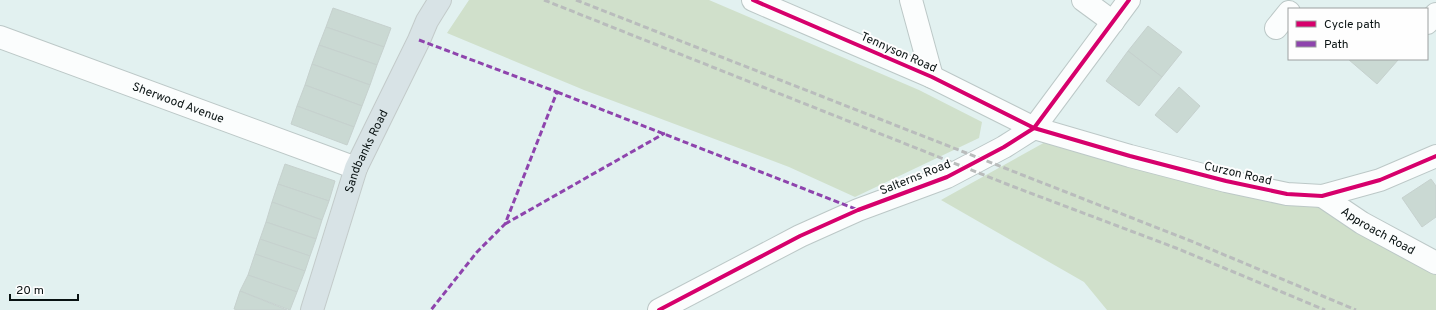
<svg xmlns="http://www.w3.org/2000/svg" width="1436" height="310" font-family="Overpass,sans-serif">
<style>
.green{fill:#d0e0cb}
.building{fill:#cad9d3;stroke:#c6d1ce}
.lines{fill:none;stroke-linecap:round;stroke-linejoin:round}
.minor-casing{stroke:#bcc8c7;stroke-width:24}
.major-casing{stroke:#c3cbca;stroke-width:24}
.minor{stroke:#fbfdfd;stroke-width:22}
.major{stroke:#d8e3e6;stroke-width:22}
.rail{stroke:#b9bcbc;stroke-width:3;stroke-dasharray:6 3;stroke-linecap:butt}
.quiet{stroke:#8e44ad;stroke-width:3;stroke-dasharray:6 3;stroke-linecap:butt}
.cycleway-casing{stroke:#fefefe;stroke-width:6}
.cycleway{stroke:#d6006c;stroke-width:4}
.labels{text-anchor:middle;stroke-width:4;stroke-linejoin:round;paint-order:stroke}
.street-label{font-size:12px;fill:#091212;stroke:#fefefe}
</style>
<rect width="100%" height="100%" fill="#e2f1f0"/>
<g class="green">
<polygon points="469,0 709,0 919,90 982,122 979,138 855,197 789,167 584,90 447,33"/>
<polygon points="1058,135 1322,196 1436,263 1436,310 1107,310 1084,282 941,200"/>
</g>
<g class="building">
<polygon points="333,8 391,28 384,47 326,27"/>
<polygon points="1148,26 1182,52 1162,77 1128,51"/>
<polygon points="326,27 384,47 377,65 319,45"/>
<polygon points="319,45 377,65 370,85 312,64"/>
<polygon points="1128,51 1162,77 1139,106 1106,81"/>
<polygon points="1348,59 1397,59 1398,60 1377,84"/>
<polygon points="312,64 370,85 362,106 305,85"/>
<polygon points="305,85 362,106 354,127 297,106"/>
<polygon points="1179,87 1200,106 1177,133 1155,115"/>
<polygon points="297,106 354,127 347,145 291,124"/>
<polygon points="285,164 335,181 329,201 278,184"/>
<polygon points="1431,179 1436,186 1436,217 1422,227 1402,198"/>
<polygon points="278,184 329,201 322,220 272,202"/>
<polygon points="272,202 322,220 316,239 266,222"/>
<polygon points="266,222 316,239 310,256 260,239"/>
<polygon points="260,239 310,256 305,271 255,254"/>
<polygon points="255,254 305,271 297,292 248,275"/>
<polygon points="248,275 297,292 290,310 240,291"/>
<polygon points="240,291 287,310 238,310 234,309"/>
</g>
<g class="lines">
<g class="minor-casing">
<g id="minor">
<polyline points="753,0 932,77 1034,128 1130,156 1226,181 1287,194 1322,196 1380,180 1436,156"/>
<polyline points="911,0 932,77"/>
<polyline points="1083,0 1113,22"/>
<polyline points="1427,23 1436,14"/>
<polyline points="1276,28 1289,12"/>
<path id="s1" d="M0 37 356 168"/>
<path id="s2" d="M1322 196 1362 223 1436 263"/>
<polyline points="659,310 800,236 858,210 947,177 1004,147 1034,128 1129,0"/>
</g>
</g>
<g class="major-casing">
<g id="major">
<path id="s3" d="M312 310 356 168 419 40 427 21 440 0"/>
</g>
</g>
<use href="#minor" class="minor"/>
<use href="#major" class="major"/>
<g class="rail">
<polyline points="544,0 1009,185 1176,248 1325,310"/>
<polyline points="576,0 1196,243 1356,310"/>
</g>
<g class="quiet">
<polyline points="419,40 557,92 505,224 477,252 431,310"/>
<polyline points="557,92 858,210"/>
<polyline points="505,224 665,133"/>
</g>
<g class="cycleway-casing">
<g id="cycleway">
<polyline points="753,0 932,77 1034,128 1130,156 1226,181 1287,194 1322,196 1380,180 1436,156"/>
<polyline points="659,310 800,236 858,210 947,177 1004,147 1034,128 1129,0"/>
</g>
</g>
<use href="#cycleway" class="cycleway"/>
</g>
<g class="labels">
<g class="street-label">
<text transform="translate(899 52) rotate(24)" y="4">Tennyson Road</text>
<text dy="4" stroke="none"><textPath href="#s1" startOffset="190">Sherwood Avenue</textPath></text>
<text dy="4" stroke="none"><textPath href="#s3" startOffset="168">Sandbanks Road</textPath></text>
<text transform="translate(1238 173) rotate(13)" y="4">Curzon Road</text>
<text transform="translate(915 177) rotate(-22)" y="4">Salterns Road</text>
<text dy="4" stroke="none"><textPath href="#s2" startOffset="66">Approach Road</textPath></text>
</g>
</g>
<rect x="1288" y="8" width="140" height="52" fill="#fefefe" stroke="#9ca0a0"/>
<rect x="1296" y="21" width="20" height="6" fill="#d6006c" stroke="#9ca0a0"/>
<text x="1324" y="28" font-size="12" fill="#091212">Cycle path</text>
<rect x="1296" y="41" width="20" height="6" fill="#8e44ad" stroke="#9ca0a0"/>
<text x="1324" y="48" font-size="12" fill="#091212">Path</text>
<path d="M10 294v6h68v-6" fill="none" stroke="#091212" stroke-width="2"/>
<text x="16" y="294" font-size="12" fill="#091212" stroke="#fefefe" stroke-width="3" paint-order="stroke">20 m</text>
</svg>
